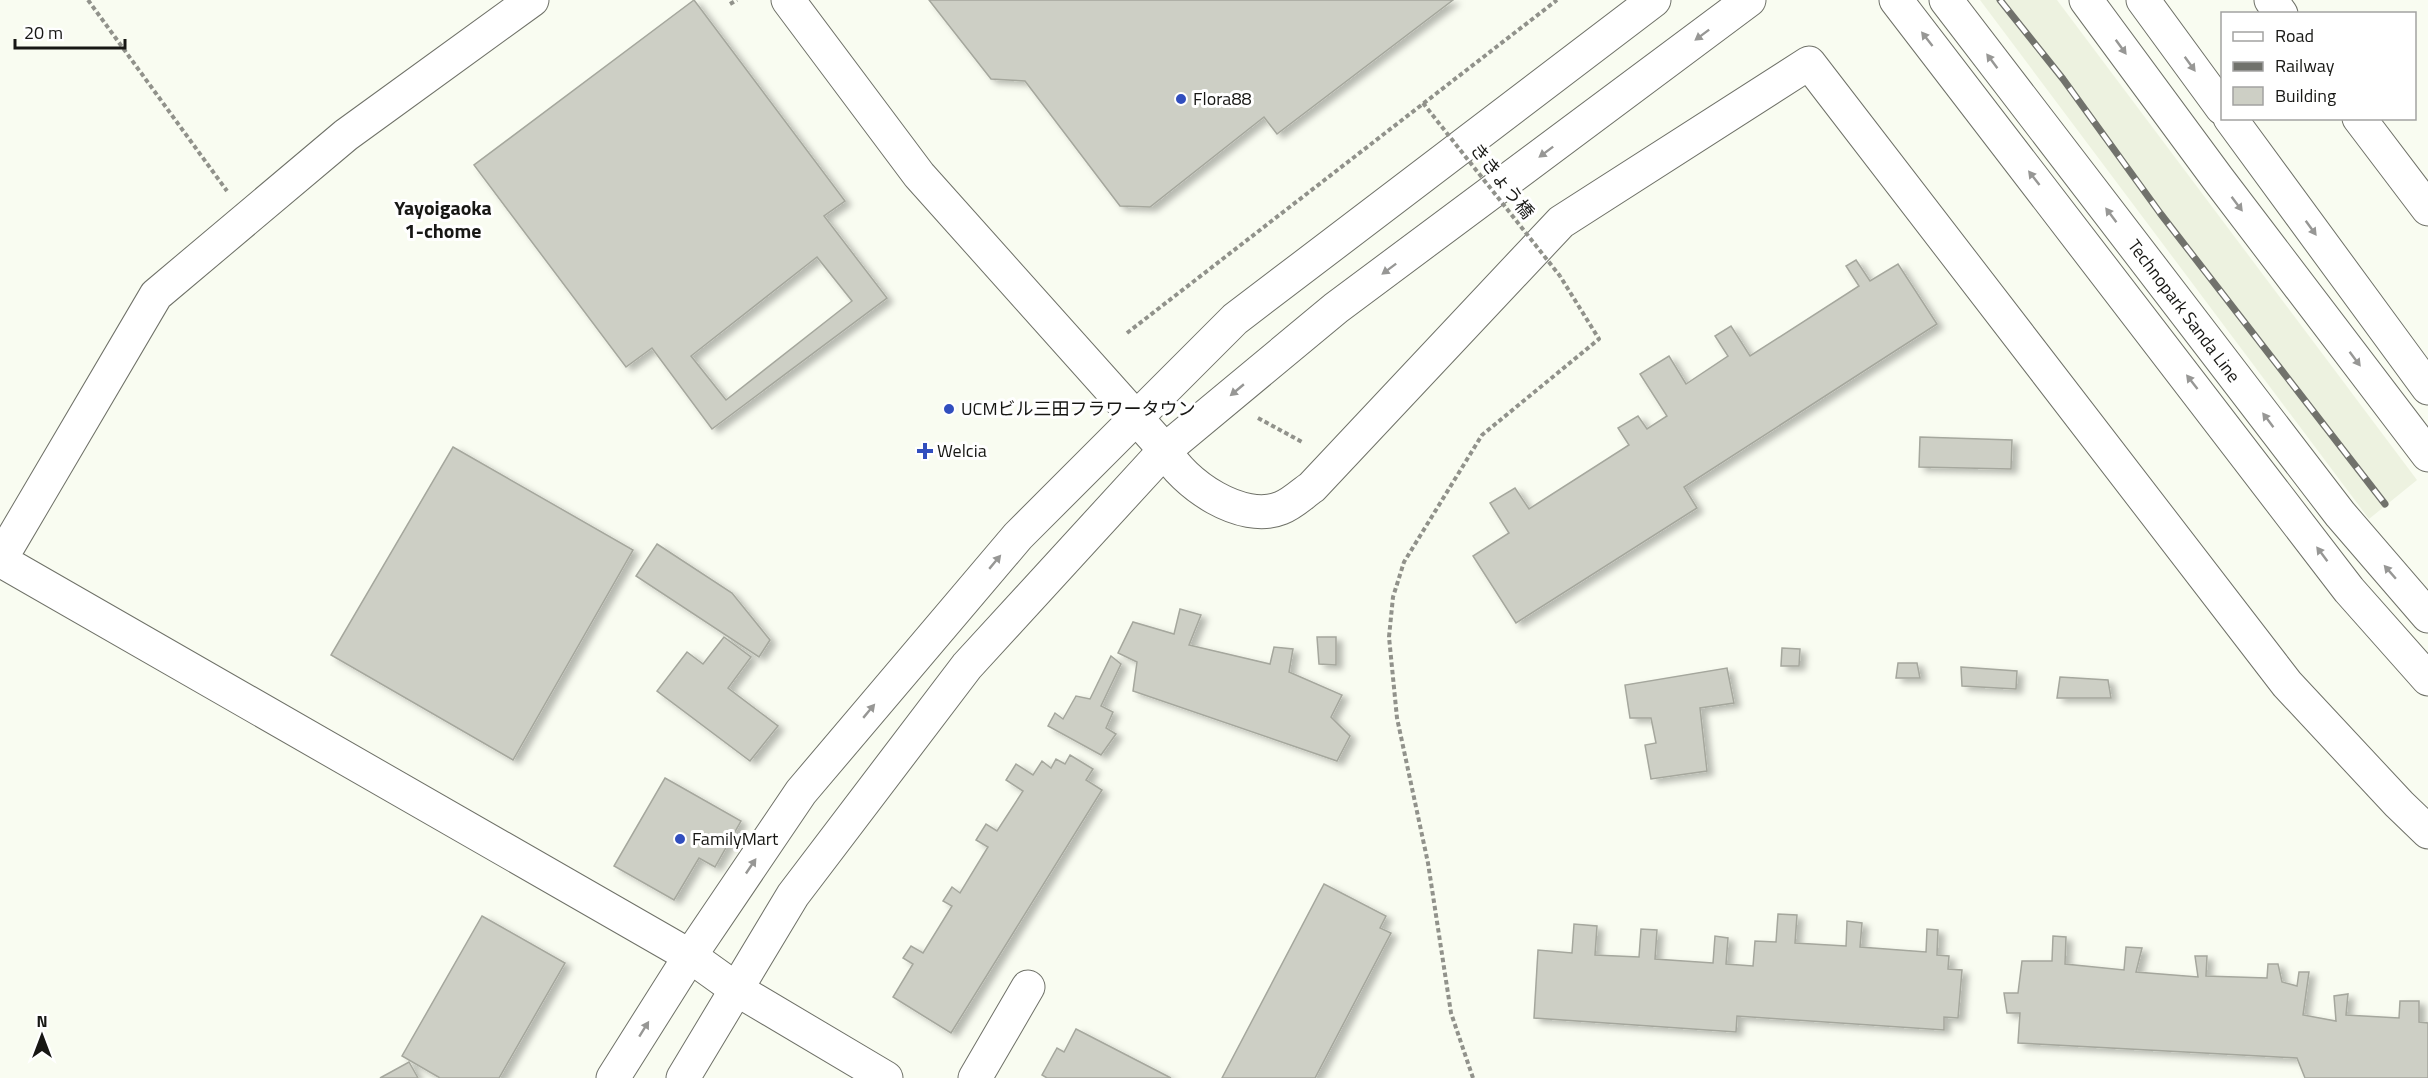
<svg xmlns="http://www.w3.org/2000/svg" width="2428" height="1078" font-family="'Titillium Web','Noto Sans JP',sans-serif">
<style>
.built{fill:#edf2e0}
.building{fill:#cdcfc5;stroke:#a5a79d;stroke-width:1.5;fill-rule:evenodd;filter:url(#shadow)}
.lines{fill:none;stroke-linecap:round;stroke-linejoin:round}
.street-casing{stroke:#6f7168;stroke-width:35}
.secondary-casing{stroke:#6f7168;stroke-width:35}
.path{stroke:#91928b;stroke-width:4;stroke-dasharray:4.5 3;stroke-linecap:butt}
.street{stroke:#fff;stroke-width:33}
.secondary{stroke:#fff;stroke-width:33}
.rail-casing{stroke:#71726c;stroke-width:7}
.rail{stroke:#fff;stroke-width:4.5;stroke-dasharray:14;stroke-linecap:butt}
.path-bridge{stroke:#91928b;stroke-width:4;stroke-dasharray:4.5 3;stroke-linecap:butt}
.oneway{fill:#979795}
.poi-dot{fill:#314ebe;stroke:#fff;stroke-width:2}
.labels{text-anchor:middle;stroke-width:6;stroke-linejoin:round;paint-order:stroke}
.poi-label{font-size:18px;fill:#171714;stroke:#fff;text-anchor:start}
.street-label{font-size:18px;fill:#171714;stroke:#fff}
.neighbourhood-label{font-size:20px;font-weight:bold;fill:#171714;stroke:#fff}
</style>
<defs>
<filter id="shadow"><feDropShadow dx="6" dy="4" stdDeviation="3" flood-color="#0004"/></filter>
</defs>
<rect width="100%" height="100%" fill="#f9fcf1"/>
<polygon class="built" points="1980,0 2057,0 2417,480 2369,519"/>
<g class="building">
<path d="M694 0 845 201 824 216 887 298 712 429 652 348 626 367 474 165ZM817 257 852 301 726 400 691 356Z"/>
<polygon points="929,0 1453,0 1277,134 1264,117 1150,207 1120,206 1025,81 991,79"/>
<polygon points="1856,260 1870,281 1898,264 1937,324 1684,487 1697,508 1516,623 1473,556 1509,533 1490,503 1515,488 1529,509 1629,445 1618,428 1638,416 1647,429 1667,416 1640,374 1669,356 1686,384 1728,356 1715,336 1731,326 1750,356 1859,286 1846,266"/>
<polygon points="1920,437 2012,440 2011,469 1919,467"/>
<polygon points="453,447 633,550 513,760 331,655"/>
<polygon points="657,544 732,593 770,640 759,657 636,576"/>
<polygon points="1180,609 1201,615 1189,645 1270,664 1274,647 1293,649 1289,672 1342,695 1331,717 1350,736 1337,761 1133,691 1137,662 1118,653 1133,622 1174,634"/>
<polygon points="724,637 751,657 728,688 778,726 750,761 657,691 687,652 703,664"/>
<polygon points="1317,637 1336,637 1336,665 1319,664"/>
<polygon points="1782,648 1800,649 1799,666 1781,666"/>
<polygon points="1111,656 1121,664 1101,706 1113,712 1106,728 1116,734 1101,755 1048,726 1055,713 1063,719 1076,696 1090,699"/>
<polygon points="1898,663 1917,663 1920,678 1896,678"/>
<polygon points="1961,667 2017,671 2016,689 1962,686"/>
<polygon points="1727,668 1734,703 1700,708 1707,771 1651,779 1645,745 1656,743 1651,718 1630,718 1625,685"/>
<polygon points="2060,677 2108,680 2111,698 2057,698"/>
<polygon points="1070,755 1093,769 1086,780 1102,790 951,1033 893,997 913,964 903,958 911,946 923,953 952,906 943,901 952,887 960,893 988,847 976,840 986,824 997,831 1023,791 1006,780 1016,764 1033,775 1042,761 1051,768 1056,759 1065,764"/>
<polygon points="665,778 741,821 715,867 699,858 674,900 614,866"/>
<polygon points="1324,884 1386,916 1380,928 1391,933 1315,1078 1222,1078"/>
<polygon points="1778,914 1797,915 1795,943 1846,946 1847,921 1862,923 1860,947 1926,952 1927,929 1938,930 1937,955 1949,956 1948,969 1962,970 1958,1018 1944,1017 1944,1030 1737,1016 1736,1032 1534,1018 1538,950 1572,953 1574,924 1597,926 1595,955 1639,957 1641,929 1657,930 1655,959 1713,963 1715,936 1728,938 1726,964 1753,966 1755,941 1776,942"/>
<polygon points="482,916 565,963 499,1078 440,1078 402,1056"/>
<polygon points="2053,936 2066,937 2065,964 2124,970 2126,947 2142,948 2136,972 2198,977 2195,956 2207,956 2206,976 2267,978 2268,964 2278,964 2282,982 2297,986 2299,972 2309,972 2303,1015 2336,1021 2334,996 2348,994 2346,1015 2399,1018 2400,1001 2419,1001 2419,1022 2428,1023 2428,1078 2305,1078 2297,1058 2018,1043 2020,1013 2007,1013 2004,993 2018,993 2022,961 2052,961"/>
<polygon points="1076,1029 1171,1078 1047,1078 1042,1075 1057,1048 1064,1052"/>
<polygon points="409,1062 418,1078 380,1078"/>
</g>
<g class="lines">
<g class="street-casing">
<g id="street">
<polyline points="736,989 886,1078"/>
<polyline points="975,1078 1028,987"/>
</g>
</g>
<g class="secondary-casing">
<g id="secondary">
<polyline points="532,0 346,135 156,295 0,560 690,956 736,989"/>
<path d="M788 0 919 175 1165 450C1183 484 1242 524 1281 508 1292 504 1302 494 1312 487L1561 222 1809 63 2287 684 2399 804 2428 832"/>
<polyline points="1896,0 2349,590 2428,679"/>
<polyline points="1946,0 2340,514 2428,616"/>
<polyline points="2086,0 2218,179 2428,455"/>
<polyline points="2143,0 2222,108"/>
<polyline points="2271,0 2281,14"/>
<polyline points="2230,118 2428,388"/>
<polyline points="2359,118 2428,209"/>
<polyline points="613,1078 690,956 801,792 1018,536 1235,319 1654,0"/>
<polyline points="683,1078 793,895 967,666 1165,450 1336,308 1749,0"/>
</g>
</g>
<g class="path">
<polyline points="88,0 227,191"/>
<polyline points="730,4 737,0"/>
<polyline points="1127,333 1557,0"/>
<polyline points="1258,418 1304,443"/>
<polyline points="1473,1078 1451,1013 1428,863 1397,718 1389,637 1393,597 1404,562 1482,435 1599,339 1560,276"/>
</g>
<use href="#street" class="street"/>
<use href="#secondary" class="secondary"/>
<g class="rail-casing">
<polyline id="rail" points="2000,0 2063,79 2160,213 2385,504"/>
</g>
<use href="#rail" class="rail"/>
<polyline class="path-bridge" points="1423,103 1560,276"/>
</g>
<defs><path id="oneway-solid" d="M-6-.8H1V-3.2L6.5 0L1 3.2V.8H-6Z" transform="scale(1.5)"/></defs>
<g class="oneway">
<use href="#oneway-solid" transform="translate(1702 35) rotate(143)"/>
<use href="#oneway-solid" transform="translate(1927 39) rotate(-128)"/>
<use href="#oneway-solid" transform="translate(2121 47) rotate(54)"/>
<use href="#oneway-solid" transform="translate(1992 61) rotate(-127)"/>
<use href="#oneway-solid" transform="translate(2190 64) rotate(54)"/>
<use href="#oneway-solid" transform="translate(1546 152) rotate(143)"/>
<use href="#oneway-solid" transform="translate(2034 178) rotate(-128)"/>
<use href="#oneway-solid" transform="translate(2237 204) rotate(53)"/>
<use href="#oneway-solid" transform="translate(2111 215) rotate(-127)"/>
<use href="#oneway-solid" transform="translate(2311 228) rotate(54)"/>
<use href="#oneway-solid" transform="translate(1389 269) rotate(143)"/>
<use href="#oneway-solid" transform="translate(2355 359) rotate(53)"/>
<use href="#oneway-solid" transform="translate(2192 382) rotate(-128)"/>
<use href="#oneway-solid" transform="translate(1237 390) rotate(140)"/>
<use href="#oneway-solid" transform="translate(2268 420) rotate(-127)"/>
<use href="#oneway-solid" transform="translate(2322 554) rotate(-127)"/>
<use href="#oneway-solid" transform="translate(995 562) rotate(-50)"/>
<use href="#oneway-solid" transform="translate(2390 572) rotate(-131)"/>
<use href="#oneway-solid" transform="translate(869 711) rotate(-50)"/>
<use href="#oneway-solid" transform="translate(751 866) rotate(-56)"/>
<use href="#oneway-solid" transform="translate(644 1029) rotate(-58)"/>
</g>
<g class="poi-dot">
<circle cx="1181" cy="99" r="6"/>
<circle cx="949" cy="409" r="6"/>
<path d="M922 442h6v6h6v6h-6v6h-6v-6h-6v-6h6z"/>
<circle cx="680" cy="839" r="6"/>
</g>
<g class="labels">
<g class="poi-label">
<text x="1193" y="105">Flora88</text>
<text x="961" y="415">UCMビル三田フラワータウン</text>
<text x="937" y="457">Welcia</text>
<text x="692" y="845">FamilyMart</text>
</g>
<g class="street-label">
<text transform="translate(1502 181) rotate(52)" y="6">ききょう橋</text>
<text transform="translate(2184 311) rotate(53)" y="6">Technopark Sanda Line</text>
</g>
<g class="neighbourhood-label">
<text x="443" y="215">Yayoigaoka<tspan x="443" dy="23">1-chome</tspan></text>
</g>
</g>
<rect x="2221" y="12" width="195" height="108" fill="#ffffff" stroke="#a2a2a1" stroke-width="1.5"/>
<rect x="2233" y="32" width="30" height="9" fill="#ffffff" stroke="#a2a2a1" stroke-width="1.5"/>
<text x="2275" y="42" font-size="18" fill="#171714">Road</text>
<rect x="2233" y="62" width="30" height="9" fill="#71726c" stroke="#a2a2a1" stroke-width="1.5"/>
<text x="2275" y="72" font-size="18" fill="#171714">Railway</text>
<rect x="2233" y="87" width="30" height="18" fill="#cdcfc5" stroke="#a2a2a1" stroke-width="1.5"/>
<text x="2275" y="102" font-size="18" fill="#171714">Building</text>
<g transform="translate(42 1036)" stroke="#ffffff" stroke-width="4.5" paint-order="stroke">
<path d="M0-4.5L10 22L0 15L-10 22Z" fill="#171714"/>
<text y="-9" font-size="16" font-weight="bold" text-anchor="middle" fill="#171714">N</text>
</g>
<path d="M15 39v9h110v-9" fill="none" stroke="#171714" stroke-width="3"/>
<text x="24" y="39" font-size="18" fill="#171714" stroke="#ffffff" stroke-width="4.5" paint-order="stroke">20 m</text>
</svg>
